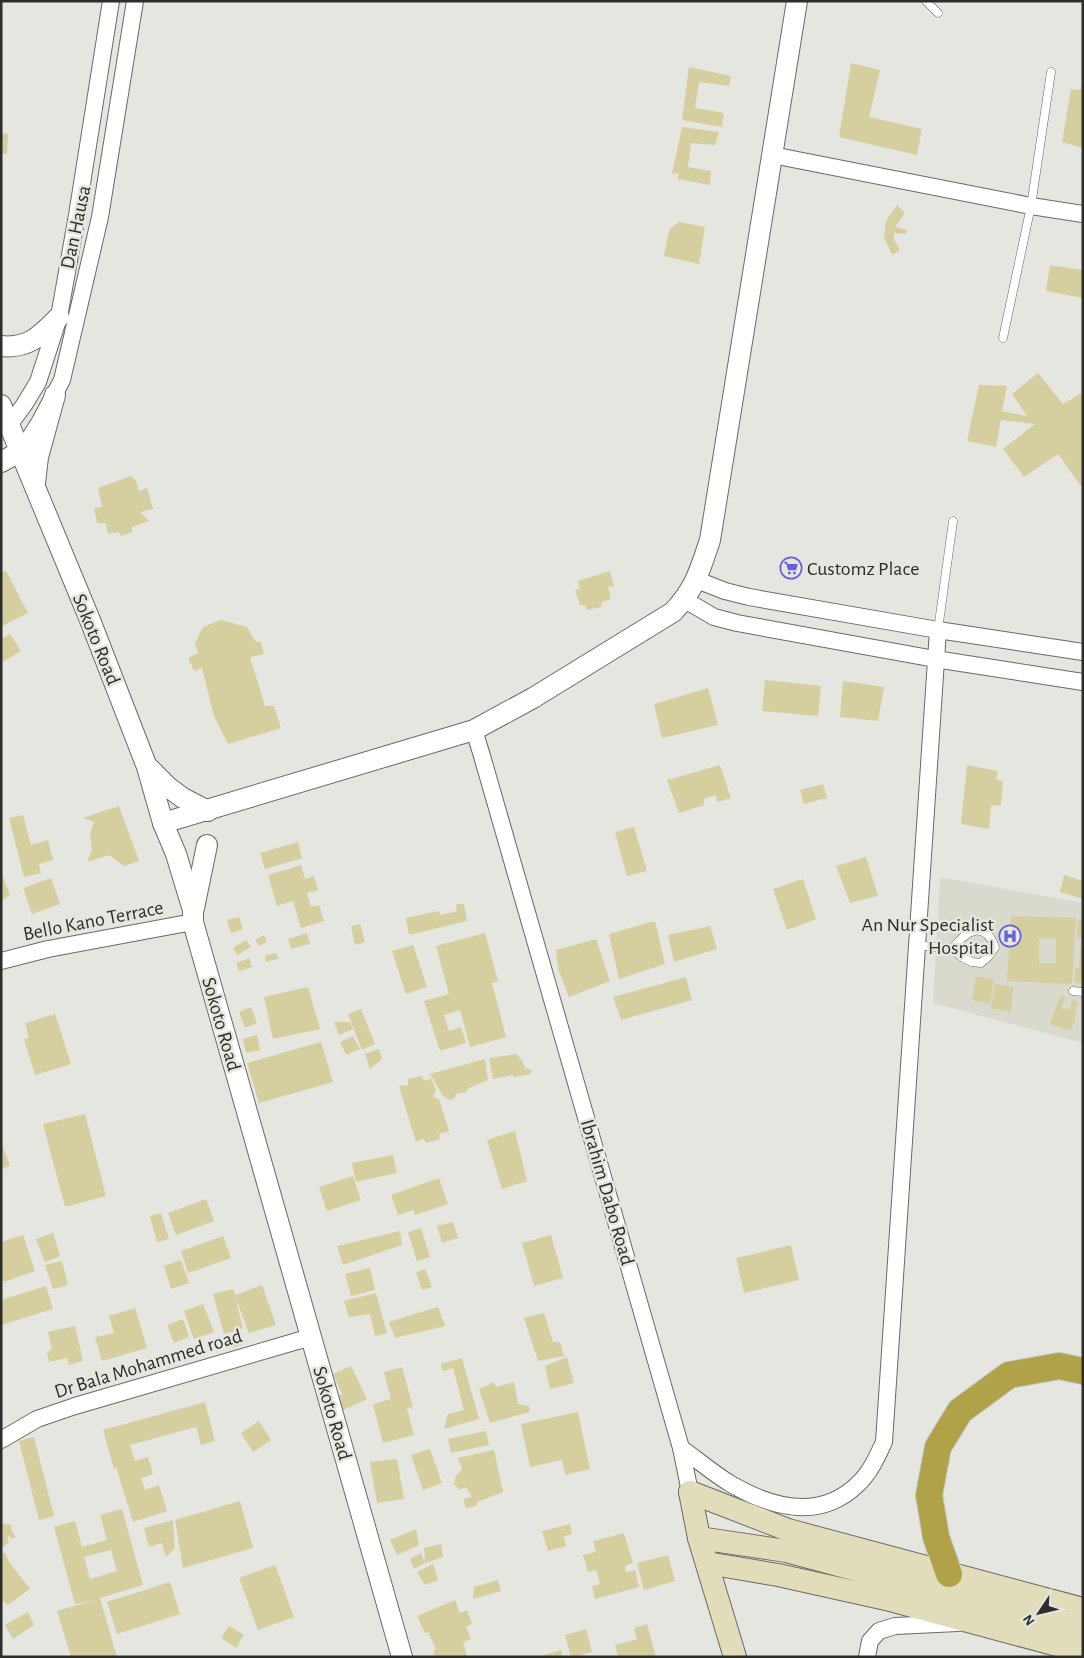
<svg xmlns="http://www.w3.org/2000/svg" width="1084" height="1658" font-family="'Alegreya Sans',sans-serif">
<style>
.built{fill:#dad9ce}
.building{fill:#d5ce9e;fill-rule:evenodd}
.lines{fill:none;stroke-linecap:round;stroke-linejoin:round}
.service-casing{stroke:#6a6965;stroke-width:9}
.minor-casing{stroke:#6a6965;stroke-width:18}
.tertiary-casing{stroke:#6a6965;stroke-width:22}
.secondary-casing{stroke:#6a6965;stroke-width:24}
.trunk-casing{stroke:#c4c4c4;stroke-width:28}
.service{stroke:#fff;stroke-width:8}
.minor{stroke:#fff;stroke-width:16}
.tertiary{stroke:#fff;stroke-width:20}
.secondary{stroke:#e1dcba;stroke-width:22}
.trunk{stroke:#afa248;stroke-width:26}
.labels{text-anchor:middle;stroke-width:5;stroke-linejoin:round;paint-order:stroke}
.street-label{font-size:20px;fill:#2d2d2b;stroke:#e6e6e1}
.poi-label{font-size:20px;fill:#2d2d2b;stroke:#e6e6e1;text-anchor:start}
</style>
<rect width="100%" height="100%" fill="#e6e6e1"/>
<polygon class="built" points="940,877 1083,903 1083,1043 933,1003"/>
<g class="building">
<polygon points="851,63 880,70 869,117 922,129 917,155 839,137"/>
<polygon points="689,67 731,76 729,86 699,82 695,108 724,113 722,127 682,120"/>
<polygon points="1083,83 1083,148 1062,142 1071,89 1080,90"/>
<polygon points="682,127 719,132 715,145 691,143 688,167 711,171 710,185 677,179 679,173 672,174"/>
<polygon points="1,133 8,134 7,154 1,154"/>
<polygon points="897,205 905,213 895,227 907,230 906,234 894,233 894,240 900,250 892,255 884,237 886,221"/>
<polygon points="679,222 705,227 699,264 664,256 669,230"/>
<polygon points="1050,265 1083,270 1083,298 1046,291"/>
<polygon points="1038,373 1063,404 1083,392 1083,485 1081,486 1058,454 1024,477 1003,449 1035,424 1001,420 996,447 967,441 979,385 1007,386 1002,411 1027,416 1012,394"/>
<polygon points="131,476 136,481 139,491 147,488 153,509 140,512 149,521 132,527 132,532 121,536 119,532 108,534 106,523 97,523 94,508 102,507 98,488"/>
<polygon points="6,571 28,613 2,626 1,572"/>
<polygon points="610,571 614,586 608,587 611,599 602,602 601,607 587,610 585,605 580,605 575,590 580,589 578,581"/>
<polygon points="221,620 247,627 256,642 261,642 264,654 250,657 265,706 274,706 281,728 228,744 214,716 202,668 194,671 188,658 198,653 195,643 203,627"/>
<polygon points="10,634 21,651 1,663 1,639"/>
<polygon points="765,680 821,686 818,716 762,711"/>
<polygon points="843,681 884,687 878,721 840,717"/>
<polygon points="708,688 718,725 662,738 654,704"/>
<polygon points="720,765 731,798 717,802 716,795 704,799 704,805 679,813 667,780"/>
<polygon points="967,765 998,771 996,780 1003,781 1001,805 991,806 989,829 961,824"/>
<polygon points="823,784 827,798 804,804 800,790"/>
<polygon points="119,806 139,861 124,866 109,855 87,862 92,850 90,835 94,822 83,818"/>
<polygon points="23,815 31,845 48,840 53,860 39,864 41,873 24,877 9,818"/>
<polygon points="634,827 647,871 627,876 615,832"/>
<polygon points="298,842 302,858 265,869 260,853"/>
<polygon points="866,857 878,896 850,903 836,866"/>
<polygon points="301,865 305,879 314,876 318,890 307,893 311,907 319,905 324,921 301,928 293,901 277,906 268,875"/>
<polygon points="1,872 10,895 1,901"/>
<polygon points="1064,875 1083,881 1083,899 1060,892"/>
<polygon points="51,878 60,904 32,914 23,888"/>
<polygon points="803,879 816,919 787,930 773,889"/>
<polygon points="456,904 464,904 467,921 409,935 406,918 439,911 440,915 457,911"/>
<path d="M1011 916 1076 918 1072 984 1007 981ZM1039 938 1056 939V963H1039Z"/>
<polygon points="239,917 243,929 231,933 227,920"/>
<polygon points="1078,919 1083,920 1083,983 1075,983 1075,968 1079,968 1081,938 1077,938"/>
<polygon points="655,921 665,964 619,979 609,934"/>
<polygon points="360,924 365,942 355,945 351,926"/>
<polygon points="710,926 717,949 674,962 668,935"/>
<polygon points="307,933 310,944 291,949 288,939"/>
<polygon points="485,933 498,981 492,983 506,1037 470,1047 460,1010 444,1015 449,1031 461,1027 466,1043 440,1051 424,1001 449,994 436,946"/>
<polygon points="264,935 267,942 259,946 255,940"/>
<polygon points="596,939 610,981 569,997 558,969 556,950"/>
<polygon points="246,940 251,947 237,955 233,948"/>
<polygon points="413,945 427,987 406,994 392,951"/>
<polygon points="276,953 278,959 266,962 265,956"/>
<polygon points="249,958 252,967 239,971 236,963"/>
<polygon points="976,976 994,980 990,1004 972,1000"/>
<polygon points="686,977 692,1000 621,1020 613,997"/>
<polygon points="995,984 1013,987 1011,1012 991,1008"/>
<polygon points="308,987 320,1029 273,1039 264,997"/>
<polygon points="1060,996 1065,997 1061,1008 1069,1010 1073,1000 1078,1002 1074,1012 1077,1013 1071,1031 1050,1024"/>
<polygon points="251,1007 257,1023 245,1028 239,1012"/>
<polygon points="361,1009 375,1044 362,1050 348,1014"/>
<polygon points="55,1014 71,1064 35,1075 24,1039 29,1038 25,1023"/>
<polygon points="334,1022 350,1022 353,1029 339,1035"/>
<polygon points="257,1035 260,1050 246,1053 243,1039"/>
<polygon points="353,1036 360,1049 346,1055 340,1042"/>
<polygon points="321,1042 333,1082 259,1103 247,1063"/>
<polygon points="379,1049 382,1059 370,1069 365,1054"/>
<polygon points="516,1054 522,1060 525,1068 532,1070 530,1074 515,1077 512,1075 493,1079 489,1058"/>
<polygon points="485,1059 488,1080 469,1088 466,1092 456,1094 455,1098 450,1100 443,1096 430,1074"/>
<polygon points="421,1076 425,1081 431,1078 436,1090 433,1097 439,1099 449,1131 439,1134 440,1139 427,1143 423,1139 416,1142 399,1086 408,1085 408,1079"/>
<polygon points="85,1114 106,1196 65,1207 43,1124"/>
<polygon points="515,1131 527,1181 502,1189 487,1140"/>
<polygon points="1,1142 10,1166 1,1169"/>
<polygon points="393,1155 397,1173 356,1182 352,1163"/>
<polygon points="353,1176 361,1200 327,1211 319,1187"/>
<polygon points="439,1178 448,1204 415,1215 413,1210 398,1215 391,1195"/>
<polygon points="206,1199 214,1221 176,1235 168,1213"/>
<polygon points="161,1213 169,1239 157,1242 150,1216"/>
<polygon points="453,1222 458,1238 442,1243 437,1226"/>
<polygon points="421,1228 430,1257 417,1261 408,1232"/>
<polygon points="400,1231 402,1245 343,1265 337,1246"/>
<polygon points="53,1233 60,1256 45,1262 36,1239"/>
<polygon points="23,1235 35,1271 4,1282 1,1274 1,1242"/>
<polygon points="551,1235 563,1278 534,1286 522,1243"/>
<polygon points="223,1236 231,1258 188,1273 181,1251"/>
<polygon points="791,1245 799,1280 744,1293 736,1258"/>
<polygon points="181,1260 189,1283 171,1289 164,1266"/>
<polygon points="62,1261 68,1285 53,1289 45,1265"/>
<polygon points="370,1268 375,1290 351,1296 345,1274"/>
<polygon points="425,1269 432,1287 422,1290 416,1272"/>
<polygon points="262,1285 276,1325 249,1333 235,1296 243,1329 224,1334 213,1294 233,1289 235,1295"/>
<polygon points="46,1286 53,1309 1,1325 1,1300"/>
<polygon points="376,1293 387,1333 375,1336 370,1314 349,1317 344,1301"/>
<polygon points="203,1304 214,1332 194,1339 184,1311"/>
<polygon points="438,1307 445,1326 395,1338 389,1322"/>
<polygon points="135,1308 147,1348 102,1361 95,1337 114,1333 109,1316"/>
<polygon points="544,1313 553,1342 560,1342 564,1356 538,1361 524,1318"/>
<polygon points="183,1319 189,1337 174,1343 167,1325"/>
<polygon points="75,1326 83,1361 69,1365 67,1358 49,1362 47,1352 52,1349 48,1332"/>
<polygon points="239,1338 241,1345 232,1348 230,1340"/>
<polygon points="567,1357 574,1383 550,1389 545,1366"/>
<polygon points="462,1358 479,1419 444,1429 448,1414 464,1410 453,1368 443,1371 441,1364"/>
<polygon points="351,1366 367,1399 339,1412 333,1398 342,1394 333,1374"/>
<polygon points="402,1367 413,1407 407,1408 414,1435 383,1443 373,1404 391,1399 384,1372"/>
<polygon points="494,1382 496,1387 514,1382 518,1404 529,1406 530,1412 490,1423 479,1389"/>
<polygon points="205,1402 215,1441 201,1445 196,1427 130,1445 135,1461 148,1457 153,1474 141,1478 145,1490 159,1485 167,1511 133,1522 116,1467 114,1469 103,1430"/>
<polygon points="578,1412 590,1469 565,1475 562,1460 530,1467 521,1424"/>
<polygon points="259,1421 271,1440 253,1452 241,1433"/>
<polygon points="486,1431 489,1445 451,1453 448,1439"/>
<polygon points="34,1437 54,1516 39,1520 19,1441"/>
<polygon points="430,1449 442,1483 423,1490 411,1455"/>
<polygon points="494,1450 503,1492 477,1502 476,1506 466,1508 463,1499 472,1497 466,1487 460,1490 454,1484 456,1476 462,1469 458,1458"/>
<polygon points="397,1459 404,1499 377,1503 370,1462"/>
<polygon points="240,1501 253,1548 183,1568 175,1520"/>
<path d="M122 1509 143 1585 100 1598 117 1657H71L57 1611 95 1600 75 1604 54 1527 75 1521 82 1547 107 1540 100 1515ZM111 1550 117 1571 90 1579 84 1557Z"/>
<polygon points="173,1520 175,1548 166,1557 162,1543 149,1547 144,1528"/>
<polygon points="4,1523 6,1525 9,1524 12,1527 11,1530 16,1537 12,1539 9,1536 7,1537 9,1542 3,1547 1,1545 1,1525"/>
<polygon points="570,1524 572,1534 564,1536 566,1546 548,1551 542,1531"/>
<polygon points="416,1529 419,1545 397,1555 390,1540"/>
<polygon points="624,1533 633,1563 625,1566 626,1572 635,1570 639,1587 595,1599 592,1586 600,1584 596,1570 588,1572 583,1555 596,1552 593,1541"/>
<polygon points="441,1544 443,1557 425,1563 424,1548"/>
<polygon points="5,1552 9,1562 30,1589 8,1605 3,1601 1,1603 1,1555"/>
<polygon points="421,1553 425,1563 414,1569 410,1559"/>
<polygon points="668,1555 675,1581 644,1590 637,1563"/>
<polygon points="433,1564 438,1580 425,1585 417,1572"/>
<polygon points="275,1565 294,1617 258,1630 239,1578"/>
<polygon points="498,1580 501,1591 473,1599 474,1587"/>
<polygon points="170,1582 180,1614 117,1634 107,1602"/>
<polygon points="455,1600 460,1613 467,1610 472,1624 466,1627 471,1639 463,1642 467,1656 435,1657 433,1651 436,1649 428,1632 425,1633 417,1616"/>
<polygon points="28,1612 34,1625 13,1639 5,1625"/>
<polygon points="647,1624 656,1657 618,1657 615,1645 637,1639 634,1628"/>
<polygon points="229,1626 244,1635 236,1648 221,1638"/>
<polygon points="586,1629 592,1652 581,1655 582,1657 571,1657 565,1635"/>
<polygon points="561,1650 563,1657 540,1657 540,1656"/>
</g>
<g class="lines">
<g class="service-casing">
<g id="service">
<polyline points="926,1 938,13"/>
<polyline points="1003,338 1031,206 1051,72"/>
<polyline points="938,630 953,521"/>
<path d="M916 945 952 949 963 958 972 962 981 963 989 956 995 947C984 919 966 931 952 949"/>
<polyline points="1073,991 1083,992"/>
</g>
</g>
<g class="minor-casing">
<g id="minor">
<polyline points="772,155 1031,206 1083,214"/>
<polyline points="10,424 24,405 38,382 59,317 77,215 111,1"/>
<polyline points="21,451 39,423 62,380 100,217 135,1"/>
<polyline points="697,580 725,591 749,597 938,630 1083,652"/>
<polyline points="685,600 714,617 737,623 935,659 1083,682"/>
<polyline points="474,730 482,756 681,1448 690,1492"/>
<polyline points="1,961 48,949 193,922"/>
<polyline points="1,1440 37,1419 75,1406 311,1337"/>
<path d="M681 1448C698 1460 714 1474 731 1484 772 1508 820 1521 858 1484 870 1473 877 1457 884 1442L938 630"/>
<polyline points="867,1657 870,1641 879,1631 895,1626 958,1623"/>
</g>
</g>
<g class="tertiary-casing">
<g id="tertiary">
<path d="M1 346C29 349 41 335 59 317"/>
<polyline points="1,405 90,620 147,767 163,823 176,854 193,910 193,922 402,1657"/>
<polyline points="1,462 21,451"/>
<polyline points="35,483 38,457 55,395"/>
<polyline points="149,768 168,787 183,798 208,811"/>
<path d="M163 823 474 730 533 698 673 612C695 589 700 570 710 540L797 1"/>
<polyline points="194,908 207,845"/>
</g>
</g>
<g class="secondary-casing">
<g id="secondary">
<polyline points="690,1492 788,1530 1083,1609"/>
<polyline points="690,1492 699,1538 735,1657"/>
<polyline points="699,1538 786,1551 1083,1631"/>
<polyline points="707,1563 778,1575 886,1599 1083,1652"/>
</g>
</g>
<g class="trunk-casing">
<polyline id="trunk" points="949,1574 936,1537 929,1495 938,1447 960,1411 1009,1375 1059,1366 1083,1371"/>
</g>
<use href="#service" class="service"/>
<use href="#minor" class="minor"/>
<use href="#tertiary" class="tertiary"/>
<use href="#secondary" class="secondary"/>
<use href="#trunk" class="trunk"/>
</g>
<defs>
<g id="supermarket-ring" transform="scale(1.125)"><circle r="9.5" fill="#e6e6e1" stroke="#6561da" stroke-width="1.5"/><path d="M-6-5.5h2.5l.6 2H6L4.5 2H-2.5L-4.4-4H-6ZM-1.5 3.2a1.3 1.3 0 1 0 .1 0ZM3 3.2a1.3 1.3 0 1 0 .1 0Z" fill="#6561da"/></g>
<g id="hospital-ring" transform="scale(1.125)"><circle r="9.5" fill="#e6e6e1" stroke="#6561da" stroke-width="1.5"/><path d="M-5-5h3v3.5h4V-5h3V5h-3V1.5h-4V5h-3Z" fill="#6561da"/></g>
</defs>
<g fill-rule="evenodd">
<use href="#supermarket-ring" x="791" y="568"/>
<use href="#hospital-ring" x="1010" y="936"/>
</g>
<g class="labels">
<g class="street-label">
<text transform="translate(75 227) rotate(-78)" y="7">Dan Hausa</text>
<text transform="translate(97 639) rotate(68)" y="7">Sokoto Road</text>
<text transform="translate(93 920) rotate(-11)" y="7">Bello Kano Terrace</text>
<text transform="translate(222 1024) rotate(74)" y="7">Sokoto Road</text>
<text transform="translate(608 1192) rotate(74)" y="7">Ibrahim Dabo Road</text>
<text transform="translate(148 1363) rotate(-17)" y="7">Dr Bala Mohammed road</text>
<text transform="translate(333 1413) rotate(74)" y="7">Sokoto Road</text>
</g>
<g class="poi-label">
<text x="807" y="575">Customz Place</text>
<text x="994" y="931" text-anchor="end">An Nur Specialist<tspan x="994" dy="23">Hospital</tspan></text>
</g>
</g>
<rect width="1084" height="1658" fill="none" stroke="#2d2d2b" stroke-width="5"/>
<g transform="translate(1039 1613) rotate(235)" stroke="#e6e6e1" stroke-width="4" paint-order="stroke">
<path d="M0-4L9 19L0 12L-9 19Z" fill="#2d2d2b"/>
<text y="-8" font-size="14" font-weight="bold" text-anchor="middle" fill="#2d2d2b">N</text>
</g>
</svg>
